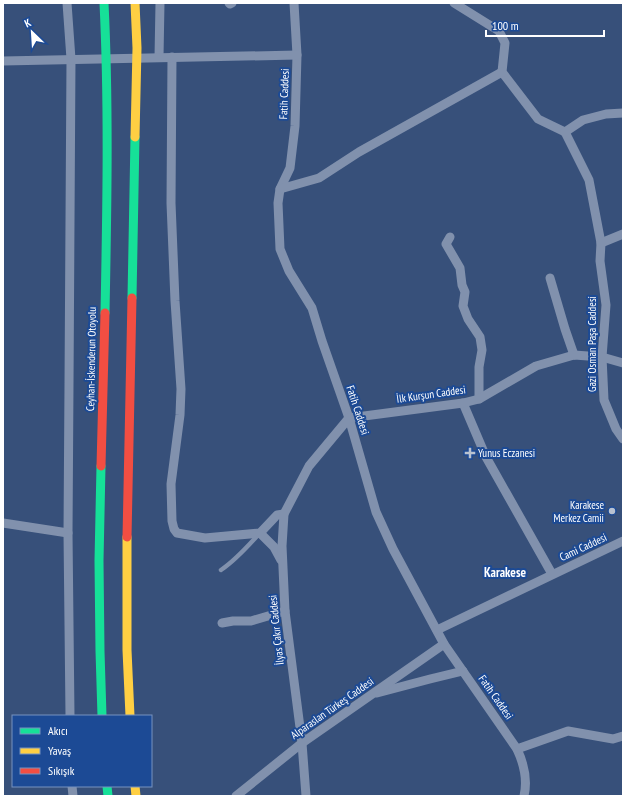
<svg xmlns="http://www.w3.org/2000/svg" width="626" height="799" font-family="'PT Sans Narrow',sans-serif">
<style>
.lines{fill:none;stroke-linecap:round;stroke-linejoin:round}
.lane{stroke:#8191ad;stroke-width:4.5}
.street{stroke:#8191ad;stroke-width:9}
.fast{stroke:#16e098;stroke-width:9}
.slow{stroke:#ffcf43;stroke-width:9}
.jam{stroke:#f24e42;stroke-width:9}
.poi-dot{fill:#b9c2d0;stroke:#1c4a95;stroke-width:1.5}
.labels{text-anchor:middle;stroke-width:4;stroke-linejoin:round;paint-order:stroke}
.street-label{font-size:11px;fill:#fff;stroke:#1c4a95}
.poi-label{font-size:11px;fill:#fff;stroke:#1c4a95;text-anchor:start}
.quarter-label{font-size:13px;font-weight:bold;fill:#fff;stroke:#1c4a95}
</style>
<rect width="100%" height="100%" fill="#37507a"/>
<g class="lines">
<path class="lane" d="M221 570C236 560 247 547 259 534"/>
<g class="street">
<polyline points="67,3 71,59 69,385 68,533 70,716"/>
<polyline points="229,3 230,4 232,3"/>
<path d="M294 3 297 55 295 126 290 168 280 189 278 203 280 249 289 271 312 308 322 341 349 418 376 512 393 549 444 644 517 749C524 764 528 779 524 796"/>
<polyline points="454,3 499,31 505,43 502,72 538,119 565,132"/>
<polyline points="159,57 160,3"/>
<polyline points="172,57 171,203 175,301 181,389 180,415 171,484 172,521 174,529 177,533 205,538 260,533 277,515 284,514"/>
<polyline points="3,61 297,55"/>
<polyline points="565,132 589,180 601,243 600,261 606,305 602,357 604,400 616,429 623,439"/>
<polyline points="565,132 583,120 606,114 623,113"/>
<polyline points="280,189 319,178 359,152 502,72"/>
<polyline points="450,237 446,244 460,268 462,285 465,292 463,306 468,319 480,337 482,350 479,367 479,399"/>
<polyline points="601,243 623,234"/>
<polyline points="550,278 565,329 574,355"/>
<polyline points="463,403 486,457 552,574"/>
<polyline points="3,523 68,533"/>
<polyline points="260,533 274,547 281,560"/>
<polyline points="222,623 233,621 251,621 285,611"/>
<polyline points="437,630 623,541"/>
<polyline points="377,693 430,679 463,671"/>
<polyline points="517,749 568,731 613,739 623,736"/>
<polyline points="72,786 73,796"/>
<polyline points="236,796 302,743 444,644"/>
<polyline points="306,796 302,743 285,611 282,546 284,514 309,466 349,418 463,403 479,399 536,366 574,355 602,357 623,363"/>
</g>
<g class="fast">
<path d="M104 3C109 106 107 210 105 313"/>
<polyline points="132,298 135,137"/>
<polyline points="101,466 99,561 100,651 102,716"/>
<polyline points="107,786 108,796"/>
</g>
<g class="slow">
<polyline points="135,137 137,48 135,3"/>
<polyline points="127,537 127,650 130,716"/>
<polyline points="135,786 136,796"/>
</g>
<g class="jam">
<polyline points="101,466 105,313"/>
<polyline points="127,537 132,298"/>
</g>
</g>
<g class="poi-dot">
<path d="M468 447h4v4h4v4h-4v4h-4v-4h-4v-4h4z"/>
<circle cx="612" cy="511" r="4"/>
</g>
<g class="labels">
<g class="street-label">
<text transform="translate(284 94) rotate(-88)" y="4">Fatih Caddesi</text>
<text transform="translate(592 344) rotate(-90)" y="4">Gazi Osman Paşa Caddesi</text>
<text transform="translate(91 359) rotate(-89)" y="4">Ceyhan-İskenderun Otoyolu</text>
<text transform="translate(431 394) rotate(-8)" y="4">İlk Kurşun Caddesi</text>
<text transform="translate(358 410) rotate(72)" y="4">Fatih Caddesi</text>
<text transform="translate(583 547) rotate(-25)" y="4">Cami Caddesi</text>
<text transform="translate(276 630) rotate(-96)" y="4">İlyas Çakır Caddesi</text>
<text transform="translate(496 697) rotate(55)" y="4">Fatih Caddesi</text>
<text transform="translate(332 708) rotate(-35)" y="4">Alparaslan Türkeş Caddesi</text>
</g>
<g class="poi-label">
<text x="478" y="457">Yunus Eczanesi</text>
<text x="604" y="509" text-anchor="end">Karakese<tspan x="604" dy="13">Merkez Camii</tspan></text>
</g>
<g class="quarter-label">
<text x="505" y="577">Karakese</text>
</g>
</g>
<rect width="626" height="799" fill="none" stroke="#ffffff" stroke-width="8"/>
<rect x="12" y="715" width="140" height="72" fill="#1c4a95" stroke="#7792bf"/>
<rect x="20" y="728" width="20" height="6" fill="#16e098" stroke="#7792bf"/>
<text x="48" y="735" font-size="12" fill="#ffffff">Akıcı</text>
<rect x="20" y="748" width="20" height="6" fill="#ffcf43" stroke="#7792bf"/>
<text x="48" y="755" font-size="12" fill="#ffffff">Yavaş</text>
<rect x="20" y="768" width="20" height="6" fill="#f24e42" stroke="#7792bf"/>
<text x="48" y="775" font-size="12" fill="#ffffff">Sıkışık</text>
<g transform="translate(32 32) rotate(335)" stroke="#1c4a95" stroke-width="3" paint-order="stroke">
<path d="M0-3L7 15L0 10L-7 15Z" fill="#ffffff"/>
<text y="-6" font-size="11" font-weight="bold" text-anchor="middle" fill="#ffffff">K</text>
</g>
<path d="M486 30v6h118v-6" fill="none" stroke="#ffffff" stroke-width="2"/>
<text x="492" y="30" font-size="12" fill="#ffffff" stroke="#1c4a95" stroke-width="3" paint-order="stroke">100 m</text>
</svg>
